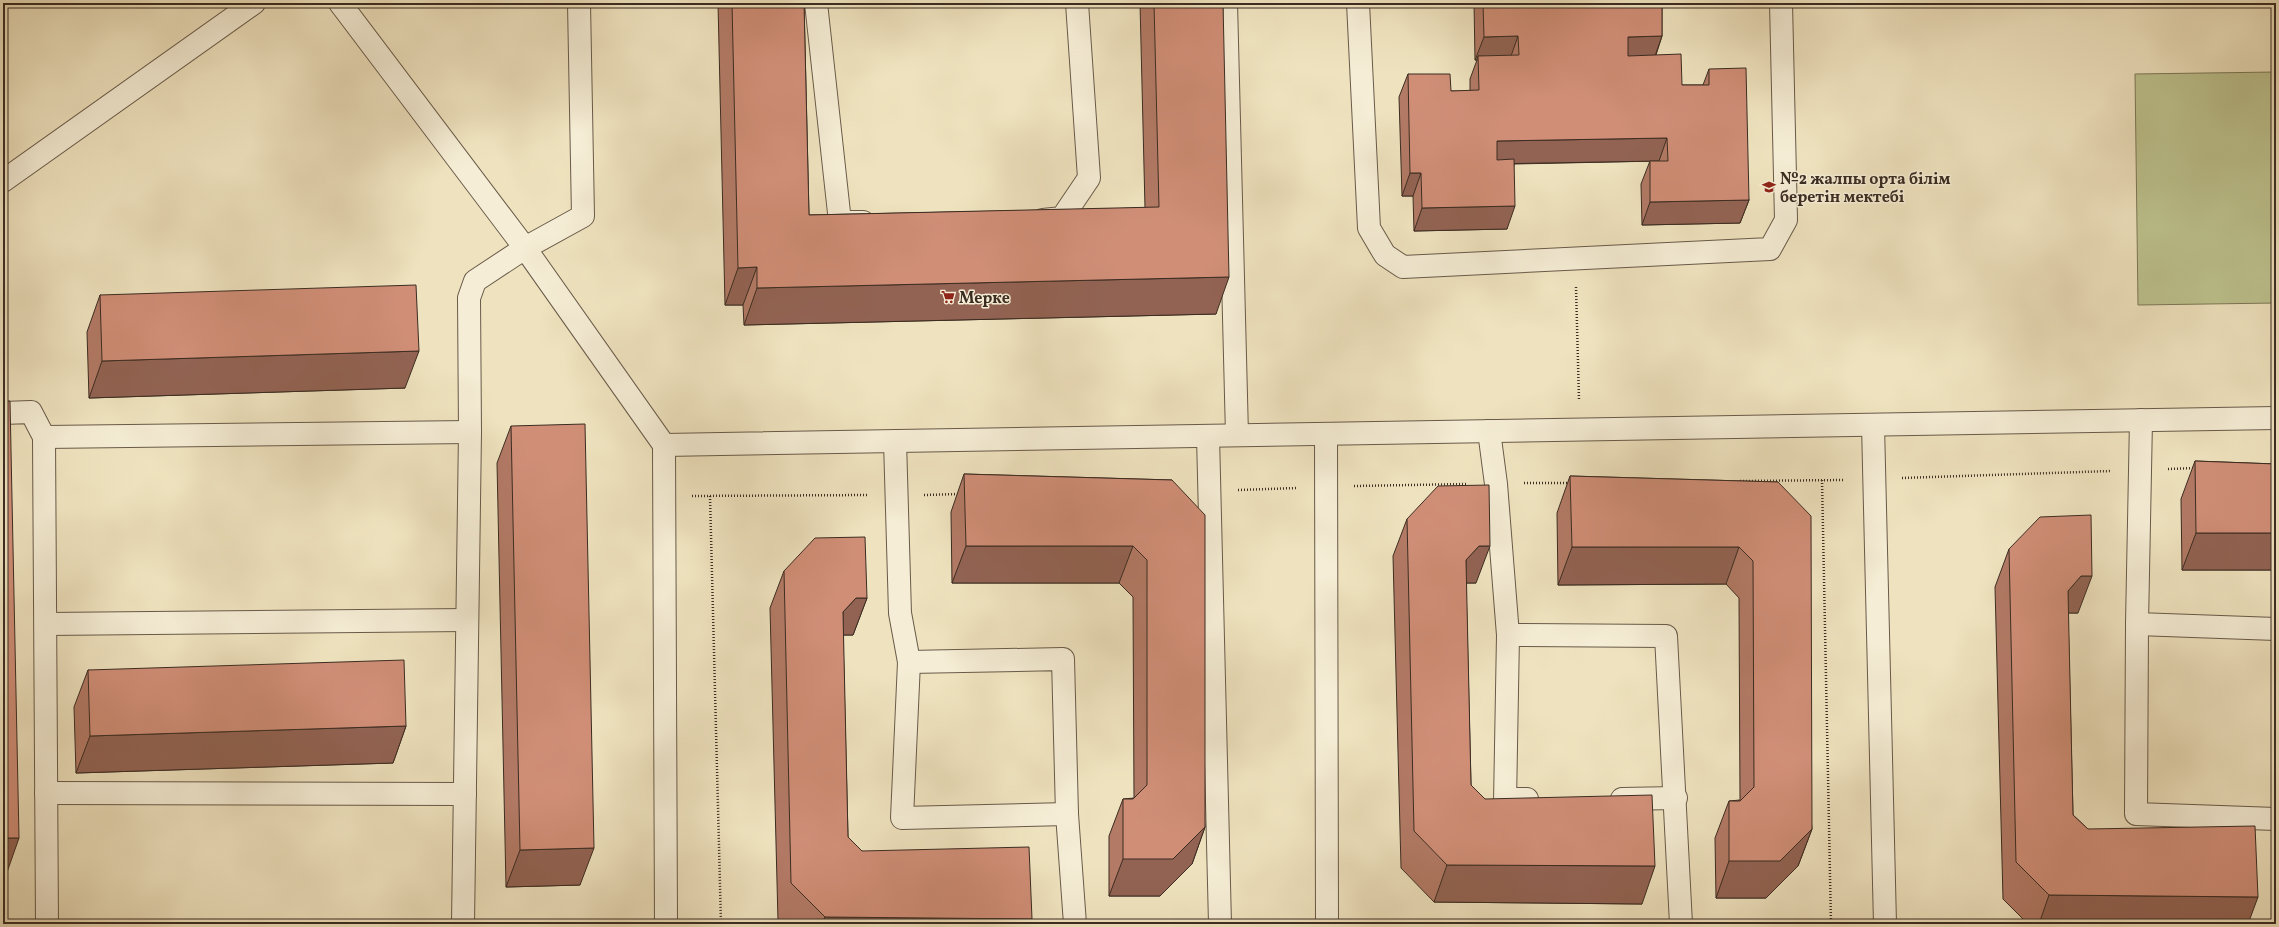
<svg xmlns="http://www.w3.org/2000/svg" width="2279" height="927" font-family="Vollkorn,serif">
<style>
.green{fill:#bdc38f;stroke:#7c7858}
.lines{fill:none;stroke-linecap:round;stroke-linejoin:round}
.minor-casing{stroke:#685a49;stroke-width:24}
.path{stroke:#3b2c22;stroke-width:2.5;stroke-dasharray:1 2;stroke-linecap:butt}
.minor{stroke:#f5edd5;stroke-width:22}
.wall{fill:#b37a66;stroke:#3b2c22}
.shaded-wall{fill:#926353;stroke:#3b2c22}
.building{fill:#d08e77;stroke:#3b2c22}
.labels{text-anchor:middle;stroke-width:3;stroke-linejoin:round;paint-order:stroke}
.poi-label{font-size:16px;font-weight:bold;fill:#3b2c22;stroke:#f5edd5;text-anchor:start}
</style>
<rect width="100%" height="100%" fill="#efe3bf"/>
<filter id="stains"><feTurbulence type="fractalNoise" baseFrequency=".005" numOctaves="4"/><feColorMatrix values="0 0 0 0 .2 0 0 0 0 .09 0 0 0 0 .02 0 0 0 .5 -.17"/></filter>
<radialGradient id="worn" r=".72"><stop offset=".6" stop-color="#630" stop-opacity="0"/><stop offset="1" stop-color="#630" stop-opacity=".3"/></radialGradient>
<polygon class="green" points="2276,72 2276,303 2138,305 2135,74"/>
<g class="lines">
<g class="minor-casing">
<g id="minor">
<polyline points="340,3 525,248 664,445 666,924"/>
<polyline points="816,3 840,222 863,222"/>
<polyline points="1226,3 1237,435"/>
<polyline points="1358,3 1369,228 1385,255 1403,267 1770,249 1786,220 1781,3"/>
<polyline points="3,181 254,3"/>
<polyline points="1043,220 1062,218 1089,178 1077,3"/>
<polyline points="3,413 31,412 44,437 47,924"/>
<polyline points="2141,420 2137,624 2276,629"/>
<polyline points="1873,425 1885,924"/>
<polyline points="1489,431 1496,484 1508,635 1666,636 1681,924"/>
<polyline points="1326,434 1327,924"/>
<polyline points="1208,436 1220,924"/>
<polyline points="44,437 470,432"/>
<polyline points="895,441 900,613 909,662 1063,659 1067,814 1075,924"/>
<polyline points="664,445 2276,418"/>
<polyline points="46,624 467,620"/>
<polyline points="2137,624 2136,814 2276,819"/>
<polyline points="1508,635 1505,803 1507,799 1527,799"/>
<polyline points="909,662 902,818 1067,814"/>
<polyline points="46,793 465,794"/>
<polyline points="1622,799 1676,798"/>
<polyline points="463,924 470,432 469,298 475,281 525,248 583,216 579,3"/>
</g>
</g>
<g class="path">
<polyline points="1576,287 1579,400"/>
<polyline points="2168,469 2195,468"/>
<polyline points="1902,478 2111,471"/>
<polyline points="1822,480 1831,924"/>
<polyline points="1740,481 1845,480"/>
<polyline points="1524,483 1571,483"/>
<polyline points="1354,486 1467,484"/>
<polyline points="1238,490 1297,488"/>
<polyline points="924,495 959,494"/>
<polyline points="692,496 867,495"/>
<polyline points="710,496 721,924"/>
</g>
<use href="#minor" class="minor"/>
</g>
<g class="wall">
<polygon points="718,3 804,3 809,215 1145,208 1140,3 1223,3 1216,314 744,325 743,305 725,305"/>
<polygon points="1474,3 1662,3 1662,36 1656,55 1682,85 1703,85 1709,69 1749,200 1740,223 1642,225 1641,184 1650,161 1659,161 1514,164 1507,229 1414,231 1413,196 1402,196 1399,97 1408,74 1451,91 1470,91 1470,79 1477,60 1475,60"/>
<polygon points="100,295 405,388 89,398 87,332"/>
<polygon points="511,426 580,885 506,887 497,463"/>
<polygon points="2195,461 2276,464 2276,570 2182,570 2181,499"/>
<polygon points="964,474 1172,480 1205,827 1192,864 1160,896 1109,896 1109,836 1123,799 1134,798 1133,597 1119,583 952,583 951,512"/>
<polygon points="1570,476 1778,482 1812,829 1798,866 1766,898 1716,898 1715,838 1729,801 1740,800 1739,598 1726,584 1558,585 1557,513"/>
<polygon points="1407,519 1476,583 1466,583 1471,785 1485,799 1642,904 1434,902 1401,868 1393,556"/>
<polygon points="2009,549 2078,613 2068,613 2073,815 2088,829 2248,924 2028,924 2003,899 1995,587"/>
<polygon points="784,571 867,598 853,635 843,635 848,837 862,851 1032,919 1030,924 781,924 778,921 770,608"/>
<polygon points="88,670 406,726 393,763 76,773 74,707"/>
</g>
<g class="shaded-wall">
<polygon points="1518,36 1510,59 1478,56 1477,60 1475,60 1484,37"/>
<polygon points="1662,36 1654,59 1620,60 1628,37"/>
<polygon points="1667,138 1659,161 1489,164 1497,141"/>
<polygon points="1410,173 1421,173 1413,196 1402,196"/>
<polygon points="1749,200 1740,223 1642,225 1650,202"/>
<polygon points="1515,206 1507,229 1414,231 1422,208"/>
<polygon points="757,267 743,305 725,305 738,268"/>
<polygon points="1229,277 1216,314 744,325 757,288"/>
<polygon points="419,351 405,388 89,398 102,361"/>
<polygon points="2196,533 2276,533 2276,570 2182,570"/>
<polygon points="966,546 1133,546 1119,583 952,583"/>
<polygon points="1479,546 1490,546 1476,583 1466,583 1466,560"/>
<polygon points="1572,547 1739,547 1726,584 1558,585"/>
<polygon points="2081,576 2092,576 2078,613 2068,613 2068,591"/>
<polygon points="856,598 867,598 853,635 843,635 843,612"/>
<polygon points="406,726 393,763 76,773 90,736"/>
<polygon points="1205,827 1192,864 1160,896 1109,896 1123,859"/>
<polygon points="1812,829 1798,866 1766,898 1716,898 1729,861"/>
<polygon points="3,838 19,838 6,875 3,875"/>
<polygon points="594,848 580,885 506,887 520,850"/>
<polygon points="1447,865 1655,866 1642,904 1434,902"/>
<polygon points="2049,895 2258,897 2248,924 2039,924"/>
<polygon points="825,917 1032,919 1030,924 822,924"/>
</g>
<g class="building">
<polygon points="732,3 804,3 809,215 1159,207 1154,3 1223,3 1229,277 757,288 757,267 738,268"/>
<polygon points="1483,3 1662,3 1662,36 1628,37 1628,56 1681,54 1682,85 1709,85 1709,69 1746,68 1749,200 1650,202 1650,161 1668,161 1667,138 1497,141 1497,160 1514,159 1515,206 1422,208 1421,173 1410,173 1408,74 1450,74 1451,91 1479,90 1478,56 1519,55 1518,36 1484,37"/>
<polygon points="416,285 419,351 102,361 100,295"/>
<polygon points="3,401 10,401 19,838 3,838"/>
<polygon points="585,424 594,848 520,850 511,426"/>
<polygon points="2195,461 2276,464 2276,533 2196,533"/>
<polygon points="964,474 1172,480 1205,515 1205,827 1173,859 1123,859 1123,799 1133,799 1147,785 1147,560 1133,546 966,546"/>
<polygon points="1570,476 1778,482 1811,516 1812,829 1780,861 1729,861 1729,801 1740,801 1754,787 1753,561 1739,547 1572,547"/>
<polygon points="1489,485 1490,546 1479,546 1466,560 1471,785 1485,799 1652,795 1655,866 1447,865 1414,831 1407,519 1438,486"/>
<polygon points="2091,515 2092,576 2081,576 2068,591 2073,815 2088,829 2255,826 2258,897 2049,895 2016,862 2009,549 2040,517"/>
<polygon points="865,537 867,598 856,598 843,612 848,837 862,851 1029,847 1032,919 825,917 791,883 784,571 815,538"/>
<polygon points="404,660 406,726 90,736 88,670"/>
</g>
<defs>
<g id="school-bare" transform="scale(1.08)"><path d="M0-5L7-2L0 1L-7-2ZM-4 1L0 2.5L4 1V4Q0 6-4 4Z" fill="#8f2418" stroke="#f5edd5" stroke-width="2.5" paint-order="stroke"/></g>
<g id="supermarket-bare" transform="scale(1.08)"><path d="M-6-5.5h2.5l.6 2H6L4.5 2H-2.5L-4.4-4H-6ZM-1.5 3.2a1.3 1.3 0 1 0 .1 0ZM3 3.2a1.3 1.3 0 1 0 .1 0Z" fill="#8f2418" stroke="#f5edd5" stroke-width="2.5" paint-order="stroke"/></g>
</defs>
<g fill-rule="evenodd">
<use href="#school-bare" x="1769" y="187"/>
<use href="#supermarket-bare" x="948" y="297"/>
</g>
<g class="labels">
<g class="poi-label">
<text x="1780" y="184">№2 жалпы орта білім<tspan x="1780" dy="18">беретін мектебі</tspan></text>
<text x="959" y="303">Мерке</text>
</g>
</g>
<rect width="2279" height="927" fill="none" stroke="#efe3bf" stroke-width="16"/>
<rect x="4" y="4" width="2271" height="919" fill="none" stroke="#3b2c22" stroke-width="2"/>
<rect x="8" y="8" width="2263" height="911" fill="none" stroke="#3b2c22"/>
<rect width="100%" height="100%" filter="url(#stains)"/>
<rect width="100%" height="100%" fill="url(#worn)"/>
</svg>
